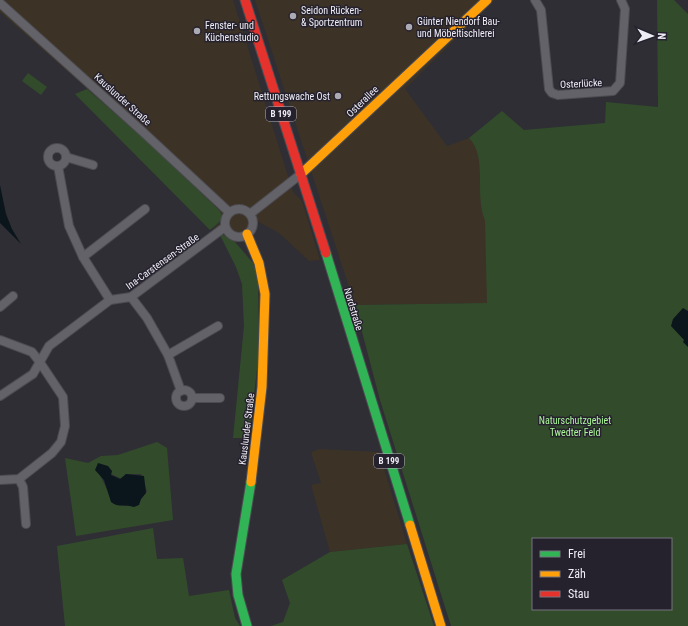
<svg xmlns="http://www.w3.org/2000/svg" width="688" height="626" font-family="'Roboto Condensed',sans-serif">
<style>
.commercial{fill:#3c3226}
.green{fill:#324c2b;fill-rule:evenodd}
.water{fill:#0b161c}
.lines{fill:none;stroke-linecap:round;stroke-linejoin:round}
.street-casing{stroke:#4c4b50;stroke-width:10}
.fast-casing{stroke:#4c4b50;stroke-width:11}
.slow-casing{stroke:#4c4b50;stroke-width:11}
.jam-casing{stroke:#4c4b50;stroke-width:11}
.street{stroke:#636268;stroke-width:8}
.fast{stroke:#30b455;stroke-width:9}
.slow{stroke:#ff9f0a;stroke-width:9}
.jam{stroke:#e5322d;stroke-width:9}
.poi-dot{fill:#acaab2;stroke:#25222e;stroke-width:1.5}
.labels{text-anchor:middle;stroke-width:3;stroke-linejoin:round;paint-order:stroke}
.shield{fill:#25222e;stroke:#b2b0ba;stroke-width:1}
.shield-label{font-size:9px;font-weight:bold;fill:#efedf6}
.poi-label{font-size:10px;fill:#efedf6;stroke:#25222e;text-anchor:start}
.street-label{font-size:10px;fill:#efedf6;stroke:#25222e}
.park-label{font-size:10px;fill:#acf599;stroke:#25222e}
</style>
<rect width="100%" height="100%" fill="#2f2e35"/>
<g class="commercial">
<polygon points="0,0 233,0 293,192 302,201 320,260 309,261 279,233 257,221 252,236 235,242 223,235 220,235 213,229 223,219 220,211 142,137 0,12"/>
<polygon points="255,0 495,0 405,89 447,146 469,138 481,150 493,303 355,305"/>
<polygon points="319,449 379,452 407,544 330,552 311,485 321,483 311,452"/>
</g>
<g class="green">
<path d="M657 0H674L688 14V626H451L380 400 355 305 487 303 485 220C474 195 488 157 469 138L502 111 524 130 605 123 606 102 658 107ZM533 539H671V609H533Z"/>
<polygon points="28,73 47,87 41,95 22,81"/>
<polygon points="87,89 142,137 220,211 223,219 210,230 75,94"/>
<polygon points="220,235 223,235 235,242 253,263 258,278 259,352 249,438 233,438 244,326 242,284 236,267"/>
<path d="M157 442 167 448 173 520 76 536 65 458 88 463 101 456 118 455ZM111 474 122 479 126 474H141L147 491 139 502 126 506 114 504 100 475Z"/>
<polygon points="153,528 157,559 183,558 189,596 229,590 235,618 240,626 65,626 57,546"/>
<polygon points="407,544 434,626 271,626 283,622 290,603 282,580 330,552"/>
</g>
<g class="water">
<polygon points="0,185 6,214 12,229 21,244 0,223"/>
<polygon points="683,308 688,311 688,347 683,342 684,340 671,326 673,319"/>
<path d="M98 463 108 466 112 471 111 475 120 479 126 474 144 476 146 493 141 499 139 505 134 507C126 504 118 508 111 502L104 480 95 470Z"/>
</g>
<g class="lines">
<g class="street-casing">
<g id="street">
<polyline points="535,0 541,10 549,89 552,93 558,95 613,91 620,83 625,9 621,0"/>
<polyline points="0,3 143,132 229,212"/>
<circle cx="57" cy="157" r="9"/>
<polyline points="66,157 93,165"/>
<polyline points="58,166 69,226 83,257 110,300"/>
<circle cx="239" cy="223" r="14"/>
<polyline points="250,214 301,174"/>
<polyline points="83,257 145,209"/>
<polyline points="131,297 147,318 168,355 181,391"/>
<polyline points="0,307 13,296"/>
<polyline points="0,340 32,352 39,361 63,397 65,426 61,442 52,453 19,479 0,480"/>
<polyline points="168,355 218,326"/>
<circle cx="184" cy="398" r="8"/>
<polyline points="0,396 33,374 49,346 110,300 131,297 225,227"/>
<polyline points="192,398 220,398"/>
<polyline points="19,479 23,487 26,524"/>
</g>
</g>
<g class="fast-casing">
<g id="fast">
<polyline points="326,253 410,525"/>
<polyline points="247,626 238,595 236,574 251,482"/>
</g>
</g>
<g class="slow-casing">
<g id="slow">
<polyline points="301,174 487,0"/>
<polyline points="247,234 259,263 265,294 262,387 251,482"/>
<polyline points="410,525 441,626"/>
</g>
</g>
<g class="jam-casing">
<polyline id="jam" points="245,0 326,253"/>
</g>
<use href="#street" class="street"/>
<use href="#fast" class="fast"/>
<use href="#slow" class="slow"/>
<use href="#jam" class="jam"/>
</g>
<g class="poi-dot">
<circle cx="293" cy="16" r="4"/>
<circle cx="409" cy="27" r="4"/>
<circle cx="197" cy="31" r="4"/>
<circle cx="338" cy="96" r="4"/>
</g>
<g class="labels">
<g class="shield">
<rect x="266" y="107" width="30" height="14" rx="3"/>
<rect x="374" y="454" width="30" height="14" rx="3"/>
</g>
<g class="shield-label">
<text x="281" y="117">B 199</text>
<text x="389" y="464">B 199</text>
</g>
<g class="poi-label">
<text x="301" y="14">Seidon Rücken-<tspan x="301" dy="12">&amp; Sportzentrum</tspan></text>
<text x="417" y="25">Günter Niendorf Bau-<tspan x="417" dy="12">und Möbeltischlerei</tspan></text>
<text x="205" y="29">Fenster- und<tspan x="205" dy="12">Küchenstudio</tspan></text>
<text x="330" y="100" text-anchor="end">Rettungswache Ost</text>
</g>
<g class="street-label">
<text transform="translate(581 83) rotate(-3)" y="4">Osterlücke</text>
<text transform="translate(123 99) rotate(42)" y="4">Kauslunder Straße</text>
<text transform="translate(362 101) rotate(-44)" y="4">Osterallee</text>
<text transform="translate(162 261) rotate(-36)" y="4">Ina-Carstensen-Straße</text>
<text transform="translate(354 309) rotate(73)" y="4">Nordstraße</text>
<text transform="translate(246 429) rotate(-83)" y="4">Kauslunder Straße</text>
</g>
<g class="park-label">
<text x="575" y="424">Naturschutzgebiet<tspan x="575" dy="12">Twedter Feld</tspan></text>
</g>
</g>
<rect x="532" y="538" width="140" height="72" fill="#25222e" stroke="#76737e"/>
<rect x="540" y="551" width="20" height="6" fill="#30b455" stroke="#76737e"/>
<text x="568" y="558" font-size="12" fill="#efedf6">Frei</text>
<rect x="540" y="571" width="20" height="6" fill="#ff9f0a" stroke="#76737e"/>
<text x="568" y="578" font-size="12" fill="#efedf6">Zäh</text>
<rect x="540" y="591" width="20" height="6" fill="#e5322d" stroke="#76737e"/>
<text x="568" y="598" font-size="12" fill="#efedf6">Stau</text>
<g transform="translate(652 36) rotate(92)" stroke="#25222e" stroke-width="3" paint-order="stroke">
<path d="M0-3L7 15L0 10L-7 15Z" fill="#efedf6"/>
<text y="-6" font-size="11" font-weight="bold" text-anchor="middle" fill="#efedf6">N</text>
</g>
</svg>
